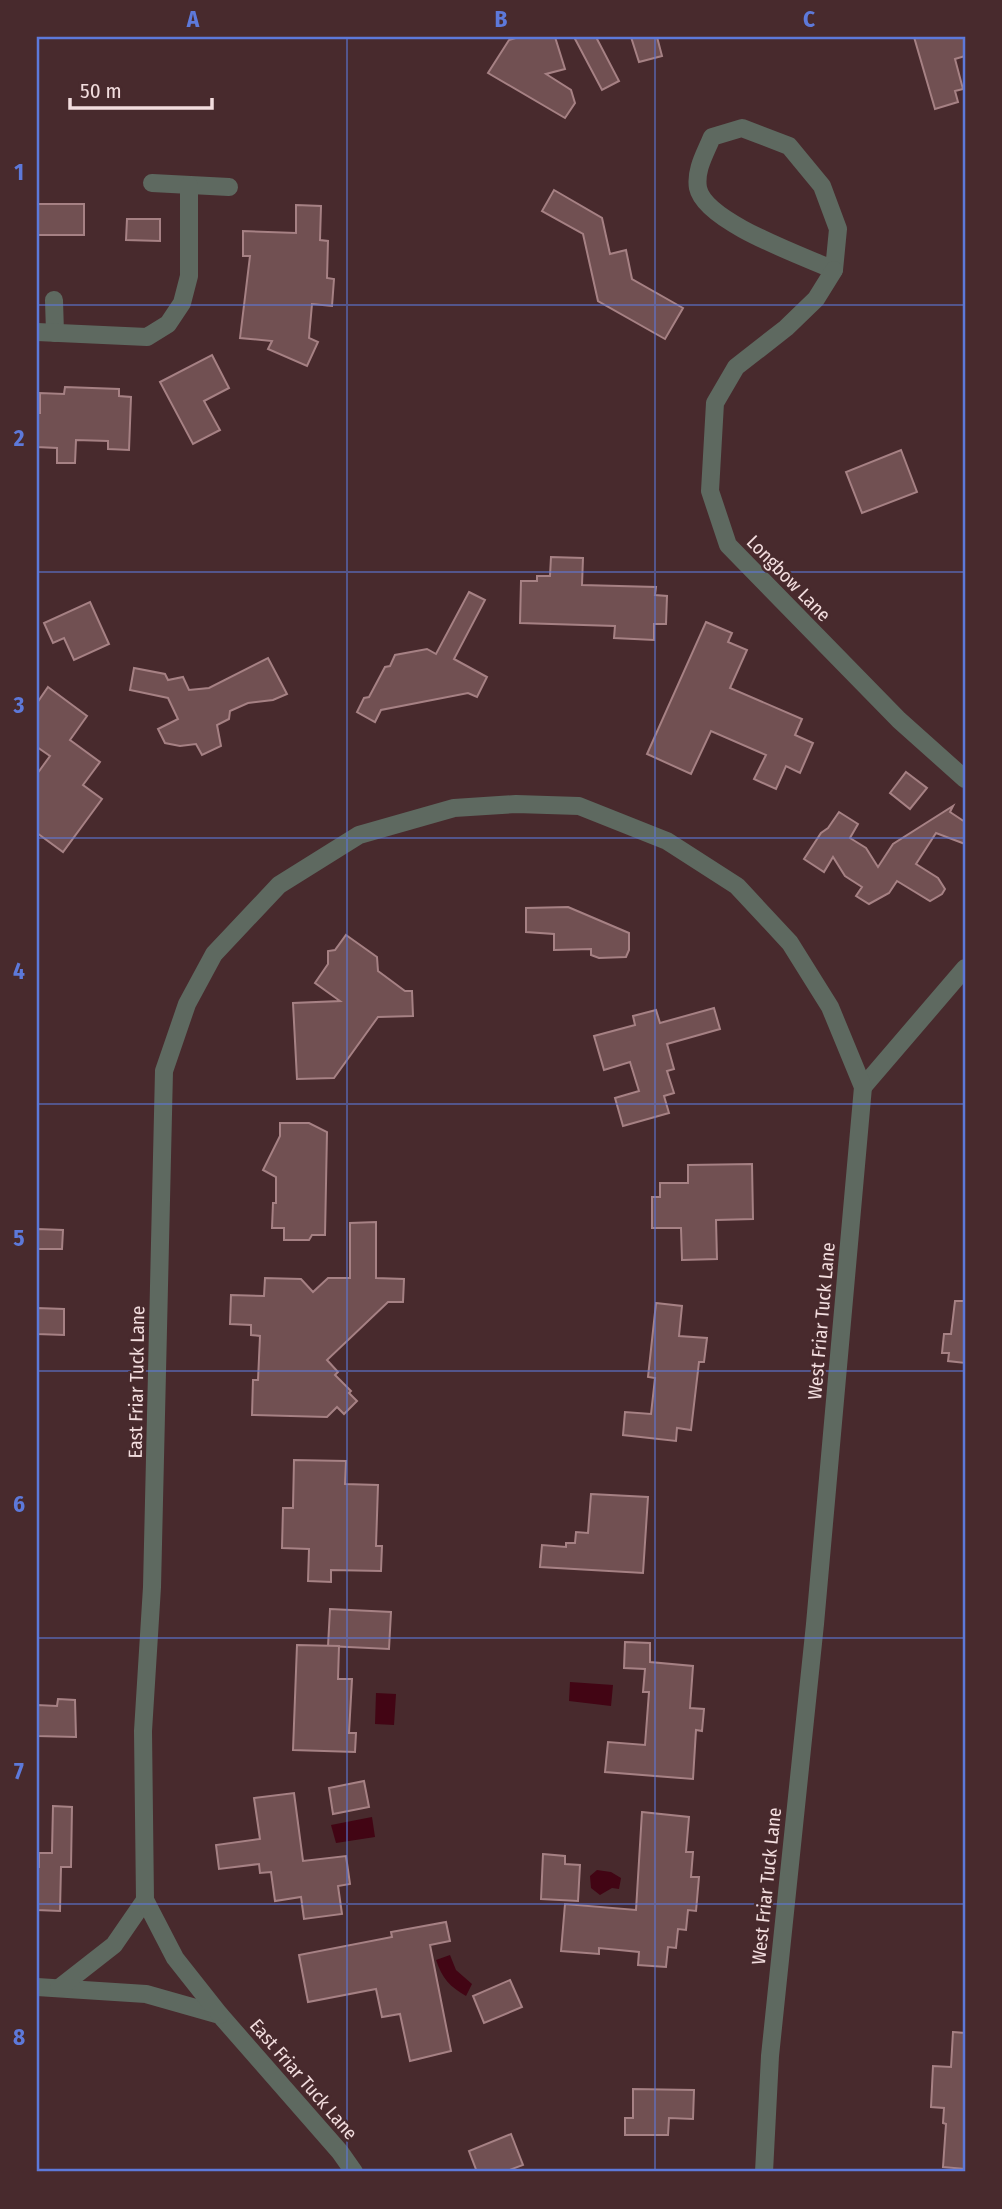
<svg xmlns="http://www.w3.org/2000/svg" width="1002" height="2209" font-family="'Fira Sans Condensed',sans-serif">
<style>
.water{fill:#420514}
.building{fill:#715052;stroke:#a68184;stroke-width:2}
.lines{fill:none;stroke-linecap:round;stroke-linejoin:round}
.street{stroke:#5e6960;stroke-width:18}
.grid{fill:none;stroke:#5d79da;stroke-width:2;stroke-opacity:0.55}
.labels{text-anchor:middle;stroke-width:5;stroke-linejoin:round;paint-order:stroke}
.street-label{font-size:19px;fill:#f2ddde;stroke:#482a2d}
.neatline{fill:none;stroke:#5d79da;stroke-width:2.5}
.grid-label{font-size:23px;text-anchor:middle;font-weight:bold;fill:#5d79da}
</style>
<rect width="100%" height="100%" fill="#482a2d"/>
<g class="water">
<polygon points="570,1682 613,1685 611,1706 569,1701"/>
<polygon points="376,1693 396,1694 394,1725 375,1724"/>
<polygon points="372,1817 375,1837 336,1843 331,1825"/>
<polygon points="597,1870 611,1872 621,1878 619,1889 612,1888 600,1895 591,1888 590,1876"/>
<path d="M450 1955 456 1970 472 1984 466 1996C450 1987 442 1978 436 1960Z"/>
</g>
<g class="building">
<polygon points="519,37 555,37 565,69 546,74 571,90 575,103 565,118 488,73 509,40"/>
<polygon points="574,37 596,37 619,81 602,90"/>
<polygon points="631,37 657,37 662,56 639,62"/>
<polygon points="914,37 965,37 965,56 955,59 963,89 955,91 958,102 935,109"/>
<polygon points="554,190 602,218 610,254 626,250 632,279 683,308 665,339 598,301 583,234 542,211"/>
<rect x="37" y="204" width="47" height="31"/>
<polygon points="296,205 321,206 320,240 328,241 327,278 334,279 332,306 312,304 309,338 318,342 307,366 268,349 272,341 240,338 250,256 243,256 243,231 296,233"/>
<polygon points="127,219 160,219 160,241 126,240"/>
<polygon points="212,355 229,388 204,401 220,430 193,444 160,382"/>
<polygon points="65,387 119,389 119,396 131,397 129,450 108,449 108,441 76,440 75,463 57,463 57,448 37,447 37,413 40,413 40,393 64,394"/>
<polygon points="901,450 917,492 862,513 846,472"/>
<polygon points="551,557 583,558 582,585 656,587 655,595 667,596 666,624 654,624 654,640 614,638 615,626 520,623 521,581 537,581 537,576 550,576"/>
<polygon points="469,592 485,600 454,659 487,677 477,697 468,693 381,710 375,722 357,712 364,698 369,697 385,667 390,666 395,655 427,649 436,654"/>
<polygon points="90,602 109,644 74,660 64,638 53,643 44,623"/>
<polygon points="706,622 732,633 728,642 747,650 730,688 802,719 795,735 813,743 800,773 786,766 776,789 754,779 766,755 711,731 691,774 647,754"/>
<polygon points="268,658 287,694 273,700 248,703 230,711 229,719 217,725 221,746 202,755 196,744 180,746 165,743 158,729 178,719 168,698 130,690 134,668 165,674 168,680 183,677 189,690 209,688"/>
<polygon points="48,687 87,716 70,740 100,762 83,785 102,799 63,852 37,833 37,774 50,756 37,747 37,703"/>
<polygon points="906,772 927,788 910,809 890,793"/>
<polygon points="953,806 950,812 965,822 965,844 936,833 916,864 938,878 945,889 942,894 930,901 897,881 889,893 869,904 856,896 862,887 845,876 833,857 824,872 804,859 821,833 828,828 839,812 858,824 850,838 866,848 878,867 893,844"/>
<polygon points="568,907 629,933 629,950 626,957 599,958 591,955 591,949 554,950 554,934 526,932 526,908"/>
<polygon points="346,935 377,957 378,971 405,991 412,991 413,1016 378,1017 334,1078 297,1079 293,1003 340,1001 315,983 328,964 328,951 335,950"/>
<polygon points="714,1008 720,1029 667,1044 674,1069 667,1071 674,1093 664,1096 669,1113 623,1126 615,1098 639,1091 630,1062 604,1070 594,1036 635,1025 633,1016 656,1010 660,1023"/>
<polygon points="280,1123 309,1123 327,1132 325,1235 312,1235 309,1240 284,1240 284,1228 272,1228 273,1203 276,1203 276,1177 263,1170 280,1136"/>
<polygon points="752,1164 753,1219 716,1220 717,1259 682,1260 681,1228 652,1228 652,1197 660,1197 660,1183 688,1183 688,1165"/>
<polygon points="376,1222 376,1278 404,1279 403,1302 388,1302 327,1360 338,1372 335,1375 351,1391 349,1393 357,1401 344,1414 337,1407 327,1417 252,1415 253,1380 258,1380 260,1336 251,1335 251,1325 230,1324 231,1295 264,1296 265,1278 301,1279 313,1292 328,1278 350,1278 350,1223"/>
<polygon points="37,1229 63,1230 62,1249 37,1249"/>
<polygon points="955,1301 965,1301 965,1363 948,1361 949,1353 942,1353 944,1334 951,1334"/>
<polygon points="656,1303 682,1306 679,1336 707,1338 704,1362 699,1362 691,1430 677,1428 676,1441 623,1435 625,1412 651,1414 655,1378 648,1377"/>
<polygon points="37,1308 64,1309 64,1335 37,1334"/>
<polygon points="294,1460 346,1461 345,1484 378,1485 376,1546 382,1546 381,1571 331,1570 331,1582 308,1581 309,1549 282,1548 283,1508 293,1508"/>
<polygon points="591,1494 648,1497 643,1573 540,1567 542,1545 566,1547 566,1543 575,1543 576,1532 588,1533"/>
<polygon points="330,1609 391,1612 389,1649 328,1646"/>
<polygon points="625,1642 650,1643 650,1662 693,1666 690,1708 704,1709 702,1731 696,1730 693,1779 605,1772 608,1742 645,1745 649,1692 643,1692 645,1669 624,1668"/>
<polygon points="297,1645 339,1646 338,1679 352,1679 349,1733 356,1733 355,1752 293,1750"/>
<polygon points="58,1699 75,1700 76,1737 37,1736 37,1705 57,1706"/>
<polygon points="364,1781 369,1807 333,1814 329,1788"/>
<polygon points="294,1793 303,1861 346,1856 350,1884 338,1886 342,1914 304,1919 301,1897 275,1901 271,1872 260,1873 259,1864 219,1869 216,1845 260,1839 254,1798"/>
<polygon points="53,1806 72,1807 71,1867 61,1867 60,1911 37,1910 37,1867 39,1867 39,1853 52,1853"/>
<polygon points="642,1812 689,1817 686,1852 693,1852 691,1877 699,1877 696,1911 688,1910 686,1930 678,1929 676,1948 668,1947 666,1967 638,1965 639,1952 599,1948 599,1954 561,1951 565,1904 636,1910"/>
<polygon points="543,1854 565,1856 565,1864 580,1865 578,1901 541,1899"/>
<polygon points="446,1922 450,1941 430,1945 451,2051 410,2061 400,2014 382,2017 376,1989 308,2002 299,1955 392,1937 391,1932"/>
<polygon points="510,1980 522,2007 484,2023 473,1996"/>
<polygon points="953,2032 965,2033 965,2169 943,2167 946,2124 943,2123 944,2108 931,2107 933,2066 951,2067"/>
<polygon points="633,2089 694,2090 693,2119 669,2118 668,2135 625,2135 625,2118 633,2118"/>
<polygon points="511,2134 523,2165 504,2172 477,2172 469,2151"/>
</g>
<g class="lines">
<g class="street">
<path d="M742 128 789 146 822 186 838 229 834 270C803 256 705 222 698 188 695 170 705 154 712 137Z"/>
<polyline points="152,183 229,187"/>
<polyline points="834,270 816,299 786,328 736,367 715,403 710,491 728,545 899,720 965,779"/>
<polyline points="54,300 55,333"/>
<polyline points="37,332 147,337 168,324 182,303 189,276 189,185"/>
<polyline points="863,1087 965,968"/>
<polyline points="37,1987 146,1994 220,2015 340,2152 354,2172"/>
<polyline points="59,1988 114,1945 145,1900"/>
<polyline points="220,2015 175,1958 145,1900 143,1731 152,1587 164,1071 187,1004 214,954 279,885 359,835 454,808 516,804 579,806 667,841 737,886 790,943 830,1007 863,1087 815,1624 770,2056 764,2172"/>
</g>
</g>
<path class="grid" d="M347 37V2172M655 37V2172M37 305H965M37 572H965M37 838H965M37 1104H965M37 1371H965M37 1638H965M37 1904H965"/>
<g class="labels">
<g class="street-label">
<text transform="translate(789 578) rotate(46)" y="7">Longbow Lane</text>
<text transform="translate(821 1321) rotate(-85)" y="7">West Friar Tuck Lane</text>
<text transform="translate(136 1382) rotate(-89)" y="7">East Friar Tuck Lane</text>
<text transform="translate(766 1886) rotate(-84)" y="7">West Friar Tuck Lane</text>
<text transform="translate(304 2079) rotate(49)" y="7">East Friar Tuck Lane</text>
</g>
</g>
<rect width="1002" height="2209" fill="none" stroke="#482a2d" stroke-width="77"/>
<path d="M70 98v10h142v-10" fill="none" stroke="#f2ddde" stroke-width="3.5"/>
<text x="80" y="98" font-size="21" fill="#f2ddde" stroke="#482a2d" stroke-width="5" paint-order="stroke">50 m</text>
<rect x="38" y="38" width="926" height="2132" class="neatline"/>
<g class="grid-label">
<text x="193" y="27">A</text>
<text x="501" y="27">B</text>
<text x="809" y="27">C</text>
<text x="19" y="180">1</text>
<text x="19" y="446">2</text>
<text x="19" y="713">3</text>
<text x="19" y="979">4</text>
<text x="19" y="1246">5</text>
<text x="19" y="1512">6</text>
<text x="19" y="1779">7</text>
<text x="19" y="2045">8</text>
</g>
</svg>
